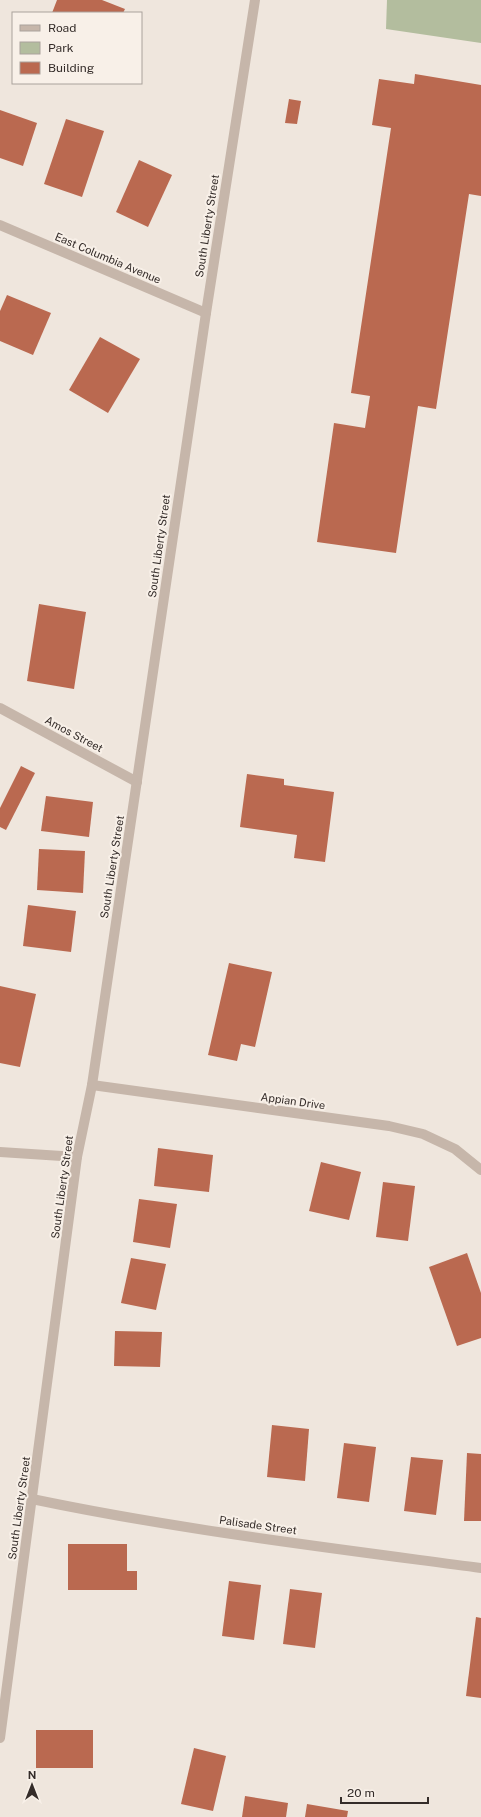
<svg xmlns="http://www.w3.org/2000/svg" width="481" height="1817" font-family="'Public Sans',sans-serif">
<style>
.green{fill:#b3bd9e}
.building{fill:#ba6950}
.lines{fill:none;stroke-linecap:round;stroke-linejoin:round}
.street{stroke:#c6b6aa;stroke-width:10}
.labels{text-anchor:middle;stroke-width:4;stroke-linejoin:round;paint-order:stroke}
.street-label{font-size:11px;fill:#342c29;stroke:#f8f0e8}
</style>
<rect width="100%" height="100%" fill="#efe6dd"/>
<polygon class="green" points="387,0 481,0 481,43 386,29"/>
<g class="building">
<polygon points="57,0 102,0 125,9 123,13 52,13"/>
<polygon points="415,74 481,85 481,196 469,194 436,409 418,406 396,553 317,542 334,423 365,428 370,396 351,393 391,128 372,125 379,79 414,84"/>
<polygon points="289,99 301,101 297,124 285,123"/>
<polygon points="0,110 37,123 23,166 0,158"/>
<polygon points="66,119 104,131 82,197 44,184"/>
<polygon points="139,160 172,175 148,227 116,212"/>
<polygon points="7,295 51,313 33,355 0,341 0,311"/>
<polygon points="100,337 140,359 108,413 69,390"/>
<polygon points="39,604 86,612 74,689 27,681"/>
<polygon points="21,766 35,773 6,830 0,827 0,808"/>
<polygon points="247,774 284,779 284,785 334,792 325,862 294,858 297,835 240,827"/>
<polygon points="46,796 93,802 89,837 41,831"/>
<polygon points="39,849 85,851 83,893 37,890"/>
<polygon points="28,905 76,911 71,952 23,946"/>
<polygon points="229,963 272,972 255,1047 241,1044 237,1061 208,1055"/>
<polygon points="0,986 36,994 20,1067 0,1063"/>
<polygon points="158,1148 213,1155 209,1192 154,1186"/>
<polygon points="321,1162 361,1172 349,1220 309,1211"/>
<polygon points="383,1182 415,1186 408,1241 376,1237"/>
<polygon points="139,1199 177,1204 170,1248 133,1242"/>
<polygon points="467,1253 481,1293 481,1338 457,1346 429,1267"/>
<polygon points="131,1258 166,1264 156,1310 121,1303"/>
<polygon points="115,1331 162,1332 160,1367 114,1366"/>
<polygon points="272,1425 309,1429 305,1481 267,1477"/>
<polygon points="344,1443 376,1447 369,1502 337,1498"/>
<polygon points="467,1453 481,1454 481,1521 464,1521"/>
<polygon points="411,1457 443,1460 436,1515 404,1511"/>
<polygon points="68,1544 127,1544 127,1571 137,1571 137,1590 68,1590"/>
<polygon points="229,1581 261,1585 254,1640 222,1636"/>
<polygon points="290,1589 322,1593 315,1648 283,1644"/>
<polygon points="476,1617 481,1618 481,1698 466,1696"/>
<rect x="36" y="1730" width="57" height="38"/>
<polygon points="194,1748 226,1756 213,1811 181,1804"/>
<polygon points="245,1796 288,1803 286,1817 242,1817"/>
<polygon points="307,1804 348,1811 347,1817 305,1817"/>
</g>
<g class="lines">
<g class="street">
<polyline points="0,225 206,313"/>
<polyline points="0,708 137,782"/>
<polyline points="92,1085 389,1126 423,1134 455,1149 481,1170"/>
<polyline points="0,1152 77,1157"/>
<path d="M32 1499C180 1530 331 1548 481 1568"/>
<polyline points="0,1738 77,1157 92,1085 206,313 255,0"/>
</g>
</g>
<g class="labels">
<g class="street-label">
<text transform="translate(207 226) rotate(-81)" y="4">South Liberty Street</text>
<text transform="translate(108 258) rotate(23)" y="4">East Columbia Avenue</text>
<text transform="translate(159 546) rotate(-82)" y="4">South Liberty Street</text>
<text transform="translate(74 734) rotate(28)" y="4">Amos Street</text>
<text transform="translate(112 867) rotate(-81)" y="4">South Liberty Street</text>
<text transform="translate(293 1101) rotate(8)" y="4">Appian Drive</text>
<text transform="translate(62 1187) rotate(-82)" y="4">South Liberty Street</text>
<text transform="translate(19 1508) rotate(-82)" y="4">South Liberty Street</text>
<text transform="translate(258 1525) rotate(8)" y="4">Palisade Street</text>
</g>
</g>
<rect x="12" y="12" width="130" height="72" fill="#f8f0e8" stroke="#aaa29c"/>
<rect x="20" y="25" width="20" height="6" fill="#c6b6aa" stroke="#aaa29c"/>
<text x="48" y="32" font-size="12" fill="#342c29">Road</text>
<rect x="20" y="42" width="20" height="12" fill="#b3bd9e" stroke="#aaa29c"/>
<text x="48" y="52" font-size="12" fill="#342c29">Park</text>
<rect x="20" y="62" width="20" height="12" fill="#ba6950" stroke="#aaa29c"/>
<text x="48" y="72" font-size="12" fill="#342c29">Building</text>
<g transform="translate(32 1785)" stroke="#f8f0e8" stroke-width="3" paint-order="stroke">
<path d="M0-3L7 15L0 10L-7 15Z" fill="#342c29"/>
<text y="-6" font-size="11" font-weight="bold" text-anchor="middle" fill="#342c29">N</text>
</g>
<path d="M341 1797v6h87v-6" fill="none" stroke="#342c29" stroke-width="2"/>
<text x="347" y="1797" font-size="12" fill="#342c29" stroke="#f8f0e8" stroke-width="3" paint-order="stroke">20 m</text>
</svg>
